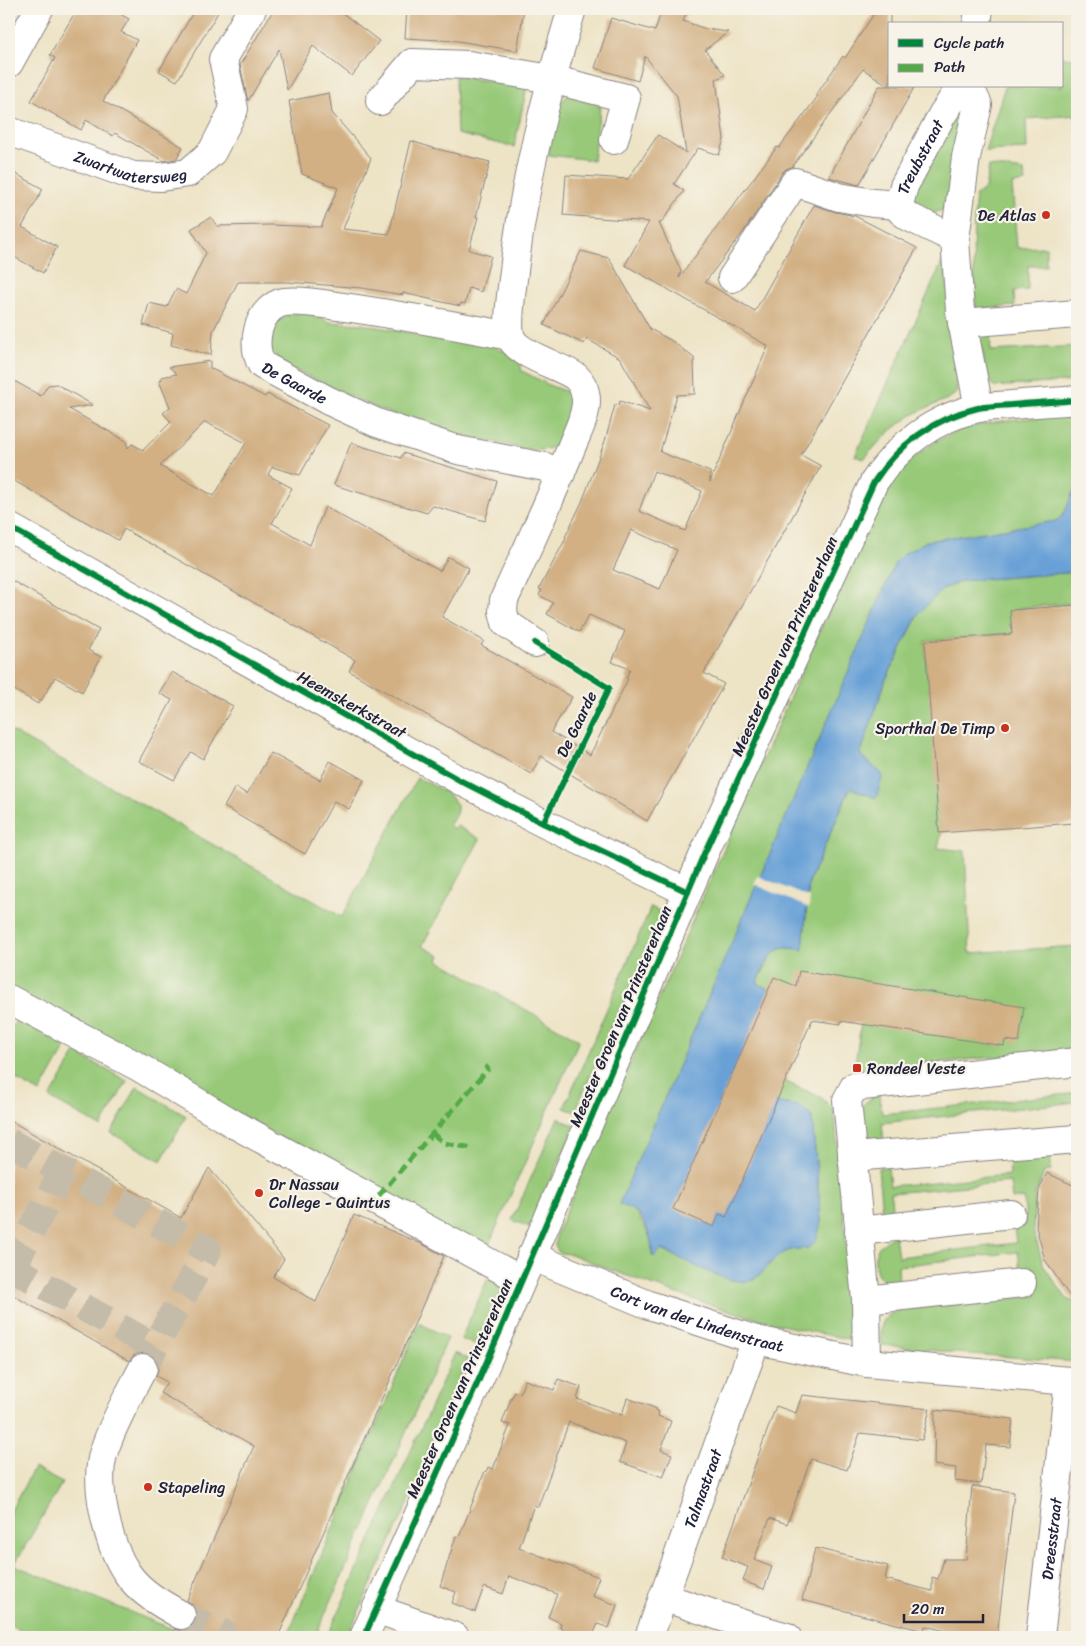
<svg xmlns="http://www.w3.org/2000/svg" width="1086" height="1646" font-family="Sriracha,sans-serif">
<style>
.green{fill:#97c978;stroke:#5c765a}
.water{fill:#69a1d7;stroke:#466289}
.pier{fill:#ede3c5}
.building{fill:#d2b084;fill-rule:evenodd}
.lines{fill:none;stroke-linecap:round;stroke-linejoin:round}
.minor-tunnel{stroke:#c4bca9;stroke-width:28;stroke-dasharray:28 14;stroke-linecap:butt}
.minor-casing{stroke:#888280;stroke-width:30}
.minor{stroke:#fff;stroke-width:28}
.quiet{stroke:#53aa46;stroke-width:5;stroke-dasharray:10 5;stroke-linecap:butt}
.cycleway-casing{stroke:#f7f3e8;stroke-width:9}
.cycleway{stroke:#00873e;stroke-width:6}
.poi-dot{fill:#c8321e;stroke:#f7f3e8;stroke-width:2}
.labels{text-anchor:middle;stroke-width:4.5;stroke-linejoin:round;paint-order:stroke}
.street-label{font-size:16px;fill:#22223b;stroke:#f7f3e8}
.poi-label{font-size:16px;fill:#22223b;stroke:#f7f3e8;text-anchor:start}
</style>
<rect width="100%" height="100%" fill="#f7f3e8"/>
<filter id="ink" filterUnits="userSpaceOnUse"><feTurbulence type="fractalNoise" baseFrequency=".02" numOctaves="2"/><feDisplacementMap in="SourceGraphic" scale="10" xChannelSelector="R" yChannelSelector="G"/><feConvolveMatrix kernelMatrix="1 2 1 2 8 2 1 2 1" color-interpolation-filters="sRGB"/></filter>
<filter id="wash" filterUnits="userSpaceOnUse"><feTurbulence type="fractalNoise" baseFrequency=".0096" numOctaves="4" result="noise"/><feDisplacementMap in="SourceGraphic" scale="20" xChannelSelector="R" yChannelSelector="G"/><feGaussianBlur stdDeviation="1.12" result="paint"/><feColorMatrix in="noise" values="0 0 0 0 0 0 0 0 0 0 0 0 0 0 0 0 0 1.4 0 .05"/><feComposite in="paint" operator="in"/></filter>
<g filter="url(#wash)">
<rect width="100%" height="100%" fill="#ede3c5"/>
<g class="green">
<polygon points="1062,57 1077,58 1077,115 1026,119 1027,149 985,151 1005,86 1062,86"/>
<polygon points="455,76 527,87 514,147 457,134"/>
<polygon points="569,95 601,101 593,160 548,155 560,102"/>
<path d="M953 120H959L963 122 949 205C933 219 917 214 912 194Z"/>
<path d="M989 166 1024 171 1025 182 1012 184 1017 248 1046 247V266H1028V290L1014 291 1015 306 976 309C973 271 972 233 976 195L985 189Z"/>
<path d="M943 260 964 381 956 382 957 392C951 400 926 407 916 413 895 425 879 441 864 459L855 456Z"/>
<path d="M316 312 327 322 362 324 447 340 456 333 495 346 519 360 522 371 551 386 570 393C571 408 566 441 550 448 546 450 539 450 534 451L433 429 376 408 282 364 270 348C276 312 284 315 316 312Z"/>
<polygon points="990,330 991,351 1077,346 1077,381 994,387 988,380 978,331"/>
<path d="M1077 415V486C1067 498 1070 519 1051 522L927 541 905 553 896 561 636 1212 651 1239 652 1256H655L662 1249 678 1257 752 1281C772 1266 777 1246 807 1249L821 1221 812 1117 800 1106 773 1102 772 991 757 983 773 952 782 948 803 949 809 882 851 787 875 798 883 775 860 755 886 679 919 613 943 589 962 581 1077 572V603L1020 608 1021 633 925 641 941 834 938 848 965 851 970 953 1077 946V1049L862 1070 855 1064 862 1017 810 1010 781 1080 821 1097 834 1110 855 1340C757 1324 663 1291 571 1254L559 1253 555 1245 557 1232 797 681 884 490C939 417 994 421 1077 415Z"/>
<path d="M9 730 342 917 417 778C428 783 455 794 457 807 458 813 452 821 449 826L455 829 457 826 480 839 422 946 440 956 438 960 579 1040 486 1251 9 988Z"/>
<polygon points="651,907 665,914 618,1024 613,1023 575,1112 564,1108"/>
<polygon points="17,1019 66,1047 40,1093 9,1075 9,1033"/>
<polygon points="76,1053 127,1081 101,1127 50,1098"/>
<polygon points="137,1087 186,1116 161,1161 111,1133"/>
<path d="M1077 1093V1102L882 1123 884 1143C871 1139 862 1135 860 1120 859 1116 860 1109 863 1105 867 1100 874 1097 879 1094L882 1114Z"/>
<polygon points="558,1118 575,1126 530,1227 512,1220"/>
<path d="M1048 1149 1051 1171H1045L1035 1194 1033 1230 1044 1266 1067 1299 1077 1304V1362L958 1353 882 1345C880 1325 880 1318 899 1310L1036 1296 1034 1270 1021 1272 1018 1252 898 1266 899 1286C886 1283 877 1280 875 1265 873 1250 881 1242 895 1236L898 1257 1016 1243 1014 1226 1026 1224 1024 1198 1012 1199 1010 1182 891 1193 892 1212 882 1213 878 1168 888 1167 890 1186 1010 1175 1009 1157Z"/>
<polygon points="488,1278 504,1286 477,1346 461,1339"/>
<polygon points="419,1323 448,1338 315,1637 287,1637"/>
<polygon points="455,1353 468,1359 428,1449 432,1451 347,1637 327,1637"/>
<polygon points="34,1468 62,1483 14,1565 192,1637 32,1637 9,1624 9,1514"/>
</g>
<path class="water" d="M1077 486V572L962 581 943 589 919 613 886 679 860 755 883 775 876 798 850 788 809 882 803 950C771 942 770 958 757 983L773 991V1102L800 1106 812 1117 821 1221C819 1233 817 1242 807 1249 790 1247 778 1254 767 1267 763 1272 758 1277 752 1280 734 1289 680 1258 662 1249L655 1256H652C653 1242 646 1219 634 1211 629 1208 624 1206 619 1204L896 561 905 553 927 541 1056 521C1071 510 1067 498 1077 486Z"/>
<polygon class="pier" points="758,876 810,898 809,908 754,884"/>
<g id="blocks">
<g class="building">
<polygon points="77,9 111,9 129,19 121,32 137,40 103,101 183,147 176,159 164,161 115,133 113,136 86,120 81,130 31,101 55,58 50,55"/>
<polygon points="195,9 220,9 177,81 159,71"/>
<polygon points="274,9 337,9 379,41 352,76 313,46 287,90 279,49 248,101 240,65"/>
<polygon points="407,9 524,9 517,51 458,41 405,38"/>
<path d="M662 9H688L683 21 706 29 728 32 705 50 725 75 716 79 724 139 719 155 698 148 674 184 684 191 661 223H659L681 271 679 278 777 147 779 148 818 96 816 95 843 56 845 58 877 9H890V86H915L859 185 829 177 879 86H889L863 69 792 167 786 169 782 173 744 231 705 282 755 311 814 205 836 212 855 216 917 248 801 455 821 466 704 673 724 684 647 821 541 756 531 774 349 671 355 660 124 529 118 540 9 478V378L41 396 48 385 56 384 93 405 69 409 126 441 128 448 132 444 143 450 171 422 163 413 170 407 159 381 162 380 161 377 177 374 169 367 210 361V368L265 397 267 394 328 425 300 475 272 467 268 475 292 488 272 523 310 545 325 507 440 571 448 557 469 568 442 617 484 641 481 645 572 697 551 732 590 755 628 679 626 678 630 669 612 662 625 631 589 615 579 632 547 614 553 603 539 595 542 590 539 589 566 538 565 537 582 502 605 441 615 405 618 406 620 401 650 411 620 358 587 339 584 344 544 325 581 251 609 258 650 329 672 341 694 358 695 394 677 395 660 452 710 472V482L768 346 625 265 649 222 563 215 566 175 628 179 658 135 686 153 677 96 645 56 638 81 595 68 611 18 655 31ZM205 422 246 443 214 496 160 466ZM654 471 702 491 685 531 639 511ZM631 530 677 550 660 589 613 570Z"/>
<polygon points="329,93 332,113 371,158 343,229 389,234 411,141 433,148 490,162 476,217 478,217 469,250 491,256 481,292 469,288 465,304 461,303 460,306 403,293 403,295 362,288 288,282 238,282 213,331 211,355 171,345 173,333 143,325 149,303 167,307 176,289 186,294 206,253 191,229 211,217 217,226 271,225 321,227 338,188 302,174 289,101"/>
<polygon points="9,170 43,189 22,227 57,247 43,273 9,254"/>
<polygon points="351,443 401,458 403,453 497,481 485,521 433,506 427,513 334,485"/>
<polygon points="9,579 99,630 88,650 101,657 82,692 55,677 41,701 40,700 38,704 9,687"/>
<polygon points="1077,605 1077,815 1073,815 1074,823 939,833 925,641 1012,634 1010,610"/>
<polygon points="172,672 233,706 203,759 191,752 174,780 139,761 172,700 159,693"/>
<polygon points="271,753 320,780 330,761 364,780 349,809 334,801 305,854 224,807 235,787 247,794"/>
<polygon points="799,971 1024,1007 1019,1042 1005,1040 1004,1046 841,1021 841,1024 812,1020 726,1217 719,1214 714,1227 673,1209 774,977 796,986"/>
<polygon points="9,1120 181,1218 209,1168 284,1259 273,1277 316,1302 354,1215 422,1244 444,1256 278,1637 170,1637 174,1629 182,1631 189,1629 195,1622 197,1614 195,1607 187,1600 254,1446 160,1393 167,1382 156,1376 159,1367 156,1359 151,1354 142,1352 134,1355 129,1361 9,1293"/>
<polygon points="1047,1173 1077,1187 1077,1307 1045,1260 1036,1227 1039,1190"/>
<polygon points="558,1379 581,1387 577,1399 622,1415 627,1398 655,1408 655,1410 659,1412 658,1416 671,1421 661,1450 672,1454 663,1477 620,1462 626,1443 569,1422 538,1507 534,1505 519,1548 599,1577 592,1596 617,1605 609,1628 598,1624 592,1637 586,1637 560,1628 561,1623 548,1617 557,1594 509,1576 503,1594 484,1587 475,1612 452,1603 456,1592 440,1586 456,1536 459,1537 461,1532 485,1471 486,1472 488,1467 493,1469 510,1425 502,1423 512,1396 513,1396 515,1392 520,1393 525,1380 554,1390"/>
<polygon points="802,1395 930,1409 922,1440 860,1433 847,1470 811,1459 787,1524 770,1518 754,1560 772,1567 764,1589 743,1581 748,1567 722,1557 776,1406 796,1413"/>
<polygon points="935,1410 1013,1419 1010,1447 986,1445 981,1484 955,1481 956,1468 934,1465"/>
<polygon points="972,1486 1014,1492 997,1637 950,1632 925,1626 924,1631 802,1600 815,1548 888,1566 885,1579 932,1591 932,1577 938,1579 944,1559 966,1559"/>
</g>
</g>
</g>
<g filter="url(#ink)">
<use href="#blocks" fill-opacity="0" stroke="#888280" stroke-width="1"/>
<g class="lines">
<g class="minor-tunnel">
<polyline points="9,1142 208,1250 143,1368"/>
<polyline points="9,1266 155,1347"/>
<polyline points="12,1268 63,1171"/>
<polyline points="181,1615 231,1637"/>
</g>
<g class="minor-casing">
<g id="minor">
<polyline points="977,24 979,9"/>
<polyline points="9,63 39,9"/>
<polyline points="380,101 412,63 469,65 551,79 626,98 614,140"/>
<path id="s1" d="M9 131 133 176 161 177 188 173 212 152 234 109 223 59 252 9"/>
<path id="s2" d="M955 239 909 217 901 211 899 205 904 186 942 115 954 97 971 90 978 105 966 157 955 239 960 311 979 408"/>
<polyline points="732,278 795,182 839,197 873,203 899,205"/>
<polyline points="962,323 1077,314"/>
<path id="s3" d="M510 336C453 325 395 314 337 306 325 304 291 299 280 303 257 312 251 344 262 365L329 401 377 423 458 450 545 467 561 473"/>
<polyline points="9,527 461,781 543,823 688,892"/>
<path d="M535 643 506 623 503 611 504 600C527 549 551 499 571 448 577 433 586 417 586 401 586 392 582 383 576 377 560 365 515 355 510 335 507 320 512 288 514 271 524 181 546 95 572 9"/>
<polyline points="9,999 137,1066 234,1124 521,1280"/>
<polyline points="852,1157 1077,1139"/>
<polyline points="859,1231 1011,1214"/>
<path id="s4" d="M531 1256 649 1305 756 1340 867 1363 1069 1381 1077 1380"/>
<polyline points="866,1300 1022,1283"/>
<polyline points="867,1363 866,1300 847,1100 854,1087 1077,1062"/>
<path d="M143 1368C129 1395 113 1423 104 1451 93 1484 108 1545 127 1573 140 1592 161 1604 181 1615"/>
<polyline points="663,1597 752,1627 787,1637"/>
<polyline points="376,1609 455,1637"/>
<path d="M364 1637 485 1366 704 854 874 482C898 445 934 418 978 408 989 406 1001 406 1012 405 1034 403 1056 402 1077 400"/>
<path id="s5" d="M649 1637 756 1340"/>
<path id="s6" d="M1040 1637 1069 1381"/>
</g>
</g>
<use href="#minor" class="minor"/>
<g class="quiet">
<polyline points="433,1134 444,1143 472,1148"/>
<polyline points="369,1207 488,1069 485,1066"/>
</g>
<g class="cycleway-casing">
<g id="cycleway">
<polyline points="9,527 461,781 543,823 688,892"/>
<polyline points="535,643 609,688 543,823"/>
<path d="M364 1637 485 1366 704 854 874 482C898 445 934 418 978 408 989 406 1001 406 1012 405 1034 403 1056 402 1077 400"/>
</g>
</g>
<use href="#cycleway" class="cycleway"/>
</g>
</g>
<g class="poi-dot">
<circle cx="1046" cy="215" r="5"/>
<circle cx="1005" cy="728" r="5"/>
<rect x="852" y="1063" width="10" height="10" rx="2.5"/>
<circle cx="259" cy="1193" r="5"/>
<circle cx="148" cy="1487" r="5"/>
</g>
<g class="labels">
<g class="street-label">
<text dy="6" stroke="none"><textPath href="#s2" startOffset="120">Treubstraat</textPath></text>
<text dy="6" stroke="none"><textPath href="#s1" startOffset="128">Zwartwatersweg</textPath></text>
<text dy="6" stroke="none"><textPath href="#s3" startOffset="342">De Gaarde</textPath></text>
<text transform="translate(784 646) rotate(-66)" y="6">Meester Groen van Prinstererlaan</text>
<text transform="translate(352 704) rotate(29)" y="6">Heemskerkstraat</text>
<text transform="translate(576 724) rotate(-64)" y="6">De Gaarde</text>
<text transform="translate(620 1016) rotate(-67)" y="6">Meester Groen van Prinstererlaan</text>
<text dy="6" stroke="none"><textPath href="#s4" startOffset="178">Cort van der Lindenstraat</textPath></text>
<text transform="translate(459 1388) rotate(-66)" y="6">Meester Groen van Prinstererlaan</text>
<text dy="6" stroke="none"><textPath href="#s5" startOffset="158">Talmastraat</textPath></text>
<text dy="6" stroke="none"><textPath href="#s6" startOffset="99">Dreesstraat</textPath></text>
</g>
<g class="poi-label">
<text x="1036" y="221" text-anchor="end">De Atlas</text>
<text x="995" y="734" text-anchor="end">Sporthal De Timp</text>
<text x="867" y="1074">Rondeel Veste</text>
<text x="269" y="1190">Dr Nassau<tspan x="269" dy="18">College - Quintus</tspan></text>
<text x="158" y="1493">Stapeling</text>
</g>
</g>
<rect width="1086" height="1646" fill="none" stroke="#f7f3e8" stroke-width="30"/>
<rect x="888" y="22" width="175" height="65" fill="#f7f3e8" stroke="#a29fa3"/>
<rect x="898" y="39" width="25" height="8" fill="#00873e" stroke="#a29fa3"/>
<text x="934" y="48" font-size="15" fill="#22223b">Cycle path</text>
<rect x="898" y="64" width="25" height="8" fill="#53aa46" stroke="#a29fa3"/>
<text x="934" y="72" font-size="15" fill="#22223b">Path</text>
<path d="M904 1614v8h79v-8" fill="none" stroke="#22223b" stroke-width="2.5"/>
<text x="911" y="1614" font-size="15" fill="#22223b" stroke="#f7f3e8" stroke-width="4" paint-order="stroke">20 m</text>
</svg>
